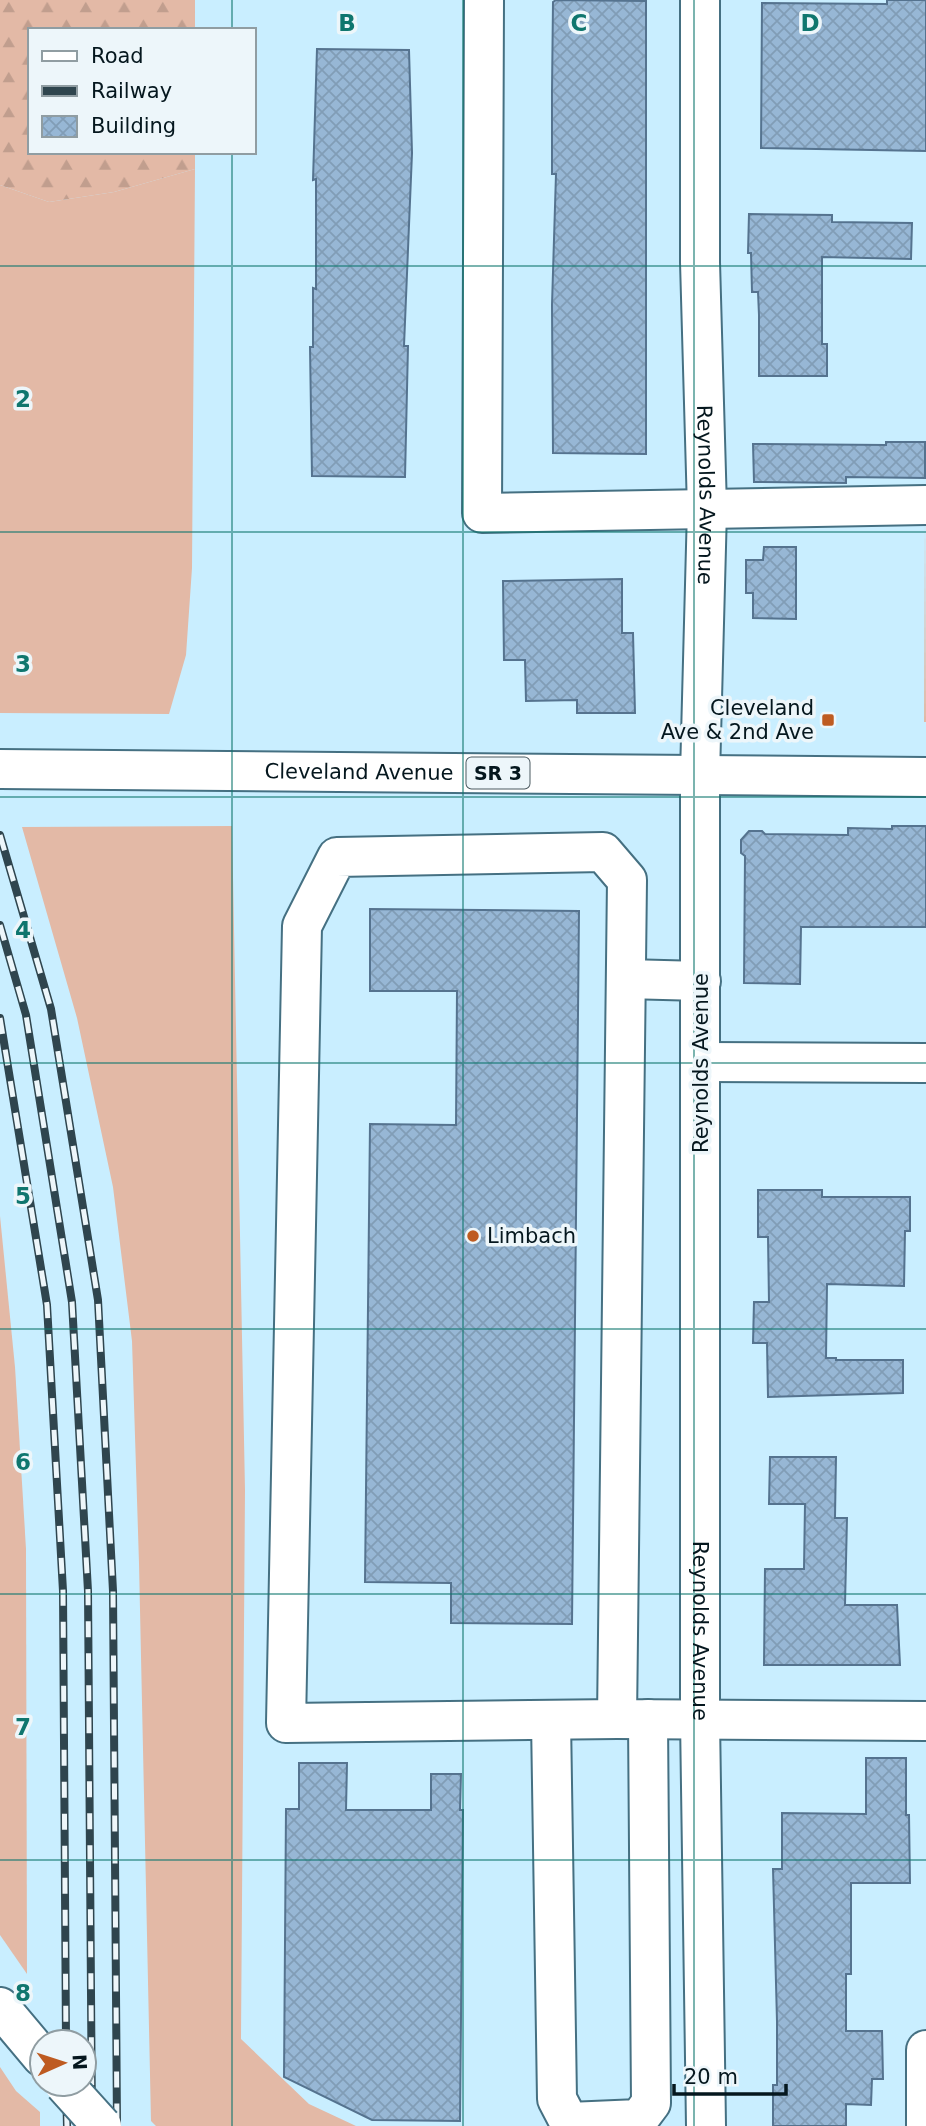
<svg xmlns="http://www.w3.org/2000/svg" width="926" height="2126" font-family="'DejaVu Sans',sans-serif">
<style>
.grass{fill:#e3b9a6}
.forest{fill:url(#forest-firs)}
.building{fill:url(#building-cross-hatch);stroke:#55738f;stroke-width:2}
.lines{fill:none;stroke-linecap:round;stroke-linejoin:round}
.minor-casing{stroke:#457082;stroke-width:42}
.major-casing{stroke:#457082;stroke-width:42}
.highway-casing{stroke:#457082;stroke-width:42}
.minor{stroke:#fff;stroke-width:38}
.major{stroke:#fff;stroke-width:38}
.highway{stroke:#fff;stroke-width:38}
.rail-casing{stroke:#2f454e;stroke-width:8}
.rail{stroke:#edf6fa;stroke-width:5;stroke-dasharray:16;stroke-linecap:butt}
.highway-bridge-casing{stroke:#457082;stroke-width:42;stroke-linecap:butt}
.highway-bridge{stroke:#fff;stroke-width:38}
.grid{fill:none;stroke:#0f766e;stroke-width:2;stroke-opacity:0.55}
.poi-dot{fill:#be5b21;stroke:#edf6fa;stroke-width:2.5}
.labels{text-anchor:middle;stroke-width:7;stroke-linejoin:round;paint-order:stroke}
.shield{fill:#edf6fa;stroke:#4b5a60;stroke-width:2}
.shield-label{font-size:19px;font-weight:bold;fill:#05171e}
.street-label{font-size:21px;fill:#05171e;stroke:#edf6fa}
.poi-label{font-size:21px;fill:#05171e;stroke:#edf6fa;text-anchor:end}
.grid-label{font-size:23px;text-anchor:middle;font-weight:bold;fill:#0f766e;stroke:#edf6fa;stroke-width:7;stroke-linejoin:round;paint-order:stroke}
</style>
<defs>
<pattern id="forest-firs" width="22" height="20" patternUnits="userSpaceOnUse" patternTransform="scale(1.75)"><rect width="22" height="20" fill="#e3b9a6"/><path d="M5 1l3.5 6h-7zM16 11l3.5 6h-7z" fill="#c19e8e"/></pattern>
<pattern id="building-cross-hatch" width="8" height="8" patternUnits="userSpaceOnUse" patternTransform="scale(1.75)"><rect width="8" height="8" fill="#97b7d5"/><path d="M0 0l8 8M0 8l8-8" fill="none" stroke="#819db6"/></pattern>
</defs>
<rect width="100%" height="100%" fill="#c9eeff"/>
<g class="grass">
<polygon points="195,169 192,568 186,655 169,714 0,713 0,185 49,202 114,192"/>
<polygon points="925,519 926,722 924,722"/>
<polygon points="232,826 245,1490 241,2039 309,2104 356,2126 156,2126 151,2121 139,1563 132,1341 113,1187 77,1018 22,827"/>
<polygon points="0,1216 15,1367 26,1549 27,1974 0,1935"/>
<polygon points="0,2067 16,2091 40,2112 40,2126 0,2126"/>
</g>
<polygon class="forest" points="0,0 195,0 195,30 30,30 30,152 195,152 195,169 114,192 49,202 0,185"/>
<g class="building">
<polygon points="556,0 646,1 646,454 553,453 552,305 556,174 552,174 552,92 553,2"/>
<polygon points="887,0 926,0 926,151 761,148 762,3 887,4"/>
<polygon points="317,49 409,50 412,153 404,346 408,346 405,477 312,476 310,347 313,347 313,288 316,289 316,179 313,180"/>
<polygon points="749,214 832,215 832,222 912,223 911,259 822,257 822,344 827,344 827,376 759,376 759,315 758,292 752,292 751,253 748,253"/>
<polygon points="886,442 925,442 925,478 846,477 846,483 754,482 753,444 886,445"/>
<polygon points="764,547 796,547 796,619 753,618 753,593 746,593 746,560 763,560"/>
<polygon points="622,579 622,633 633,633 635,713 577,713 577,700 526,701 525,660 504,660 503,581"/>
<polygon points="892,826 926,826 926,927 801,927 800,984 744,983 745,856 741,853 741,840 749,831 762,831 765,834 848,835 848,828 892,829"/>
<polygon points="370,909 579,911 572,1624 451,1623 451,1583 365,1582 370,1124 456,1125 457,991 370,991"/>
<polygon points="758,1190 822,1190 822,1197 910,1197 910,1231 905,1231 904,1286 827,1284 826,1358 836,1358 836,1360 903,1360 903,1393 768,1397 767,1343 753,1343 754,1302 769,1302 768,1237 758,1237"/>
<polygon points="770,1457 836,1457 835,1518 847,1518 845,1605 897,1605 900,1665 764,1665 765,1569 804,1569 805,1504 769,1504"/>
<polygon points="866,1758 906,1758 906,1815 909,1815 910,1883 851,1883 851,1974 846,1974 846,2031 882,2031 883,2079 872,2079 871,2105 846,2104 846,2126 773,2126 773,2085 777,2085 777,2021 773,1869 782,1869 782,1813 866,1814"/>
<polygon points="299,1763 347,1763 346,1810 431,1810 431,1774 461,1774 460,1810 463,1810 460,2121 372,2120 284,2077 286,1809 299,1809"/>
</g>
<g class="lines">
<g class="minor-casing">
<g id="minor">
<polyline points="484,0 482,513 926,505"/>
<path id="s1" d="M700 0V262L707 509 700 775V1719L706 2126"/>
<polyline points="626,979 701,981"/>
<polyline points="701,1062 926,1063"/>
<polyline points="617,1719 627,880 603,852 337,857 302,926 286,1723 617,1719 926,1721"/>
<polyline points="551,1720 557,2099 569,2122 639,2119 651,2103 648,1719"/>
<polyline points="926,2126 926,2050"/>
</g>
</g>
<g class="major-casing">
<g id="major">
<path id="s2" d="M0 769 926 777"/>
</g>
</g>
<g class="highway-casing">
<polyline id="highway" points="0,2007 42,2057"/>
</g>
<use href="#minor" class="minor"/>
<use href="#major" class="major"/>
<use href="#highway" class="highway"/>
<g class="rail-casing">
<g id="rail">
<polyline points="0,835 51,1009 98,1300 113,1591 117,2126"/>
<polyline points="0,925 26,1015 72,1302 88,1591 92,2126"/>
<polyline points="0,1018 47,1305 63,1591 66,2042"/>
<polyline points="66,2084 67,2126"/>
</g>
</g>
<use href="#rail" class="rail"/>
<g class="highway-bridge-casing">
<polyline id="highway-bridge" points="64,2084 102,2126"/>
</g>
<use href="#highway-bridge" class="highway-bridge"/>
</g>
<path class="grid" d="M232 0V30M463 0V2126M694 0V2126M232 152V2126M0 266H926M0 532H926M0 797H926M0 1063H926M0 1329H926M0 1594H926M0 1860H926"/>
<g class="poi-dot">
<rect x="821" y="713" width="14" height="14" rx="3.5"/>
<circle cx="473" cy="1236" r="7"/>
</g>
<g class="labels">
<rect class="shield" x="466.5" y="757.5" width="63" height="31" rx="5"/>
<g class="shield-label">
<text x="498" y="780">SR 3</text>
</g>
<g class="street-label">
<text dy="7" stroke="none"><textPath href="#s1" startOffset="495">Reynolds Avenue</textPath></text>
<text dy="7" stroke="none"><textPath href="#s2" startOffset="359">Cleveland Avenue</textPath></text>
<text transform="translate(701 1063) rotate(-90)" y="7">Reynolds Avenue</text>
<text dy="7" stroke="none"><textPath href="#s1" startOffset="1631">Reynolds Avenue</textPath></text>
</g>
<g class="poi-label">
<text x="814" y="715">Cleveland<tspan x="814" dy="24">Ave &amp; 2nd Ave</tspan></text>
<text x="487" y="1243" text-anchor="start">Limbach</text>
</g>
</g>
<g class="grid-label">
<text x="347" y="31">B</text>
<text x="579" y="31">C</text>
<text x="810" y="31">D</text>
<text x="23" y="407">2</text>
<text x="23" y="672">3</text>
<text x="23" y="938">4</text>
<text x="23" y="1204">5</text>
<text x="23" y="1470">6</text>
<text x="23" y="1735">7</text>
<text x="23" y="2001">8</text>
</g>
<rect x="28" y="28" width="228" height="126" fill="#edf6fa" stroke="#909da2" stroke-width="2"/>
<rect x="42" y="51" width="35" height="10" fill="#ffffff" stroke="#909da2" stroke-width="2"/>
<text x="91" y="63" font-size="21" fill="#05171e">Road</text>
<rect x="42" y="86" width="35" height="10" fill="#2f454e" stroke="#909da2" stroke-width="2"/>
<text x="91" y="98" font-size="21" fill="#05171e">Railway</text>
<rect x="42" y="116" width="35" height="21" fill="url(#building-cross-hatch)" stroke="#909da2" stroke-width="2"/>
<text x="91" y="133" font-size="21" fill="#05171e">Building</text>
<g transform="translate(63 2063) rotate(87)"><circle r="33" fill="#edf6fa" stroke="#909da2" stroke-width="2"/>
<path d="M0-5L12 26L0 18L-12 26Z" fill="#be5b21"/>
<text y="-10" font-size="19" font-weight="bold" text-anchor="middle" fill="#05171e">N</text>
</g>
<path d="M674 2084v10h112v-10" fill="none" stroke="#05171e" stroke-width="3.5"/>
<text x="684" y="2084" font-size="21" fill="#05171e" stroke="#edf6fa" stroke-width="5" paint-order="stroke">20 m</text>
</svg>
